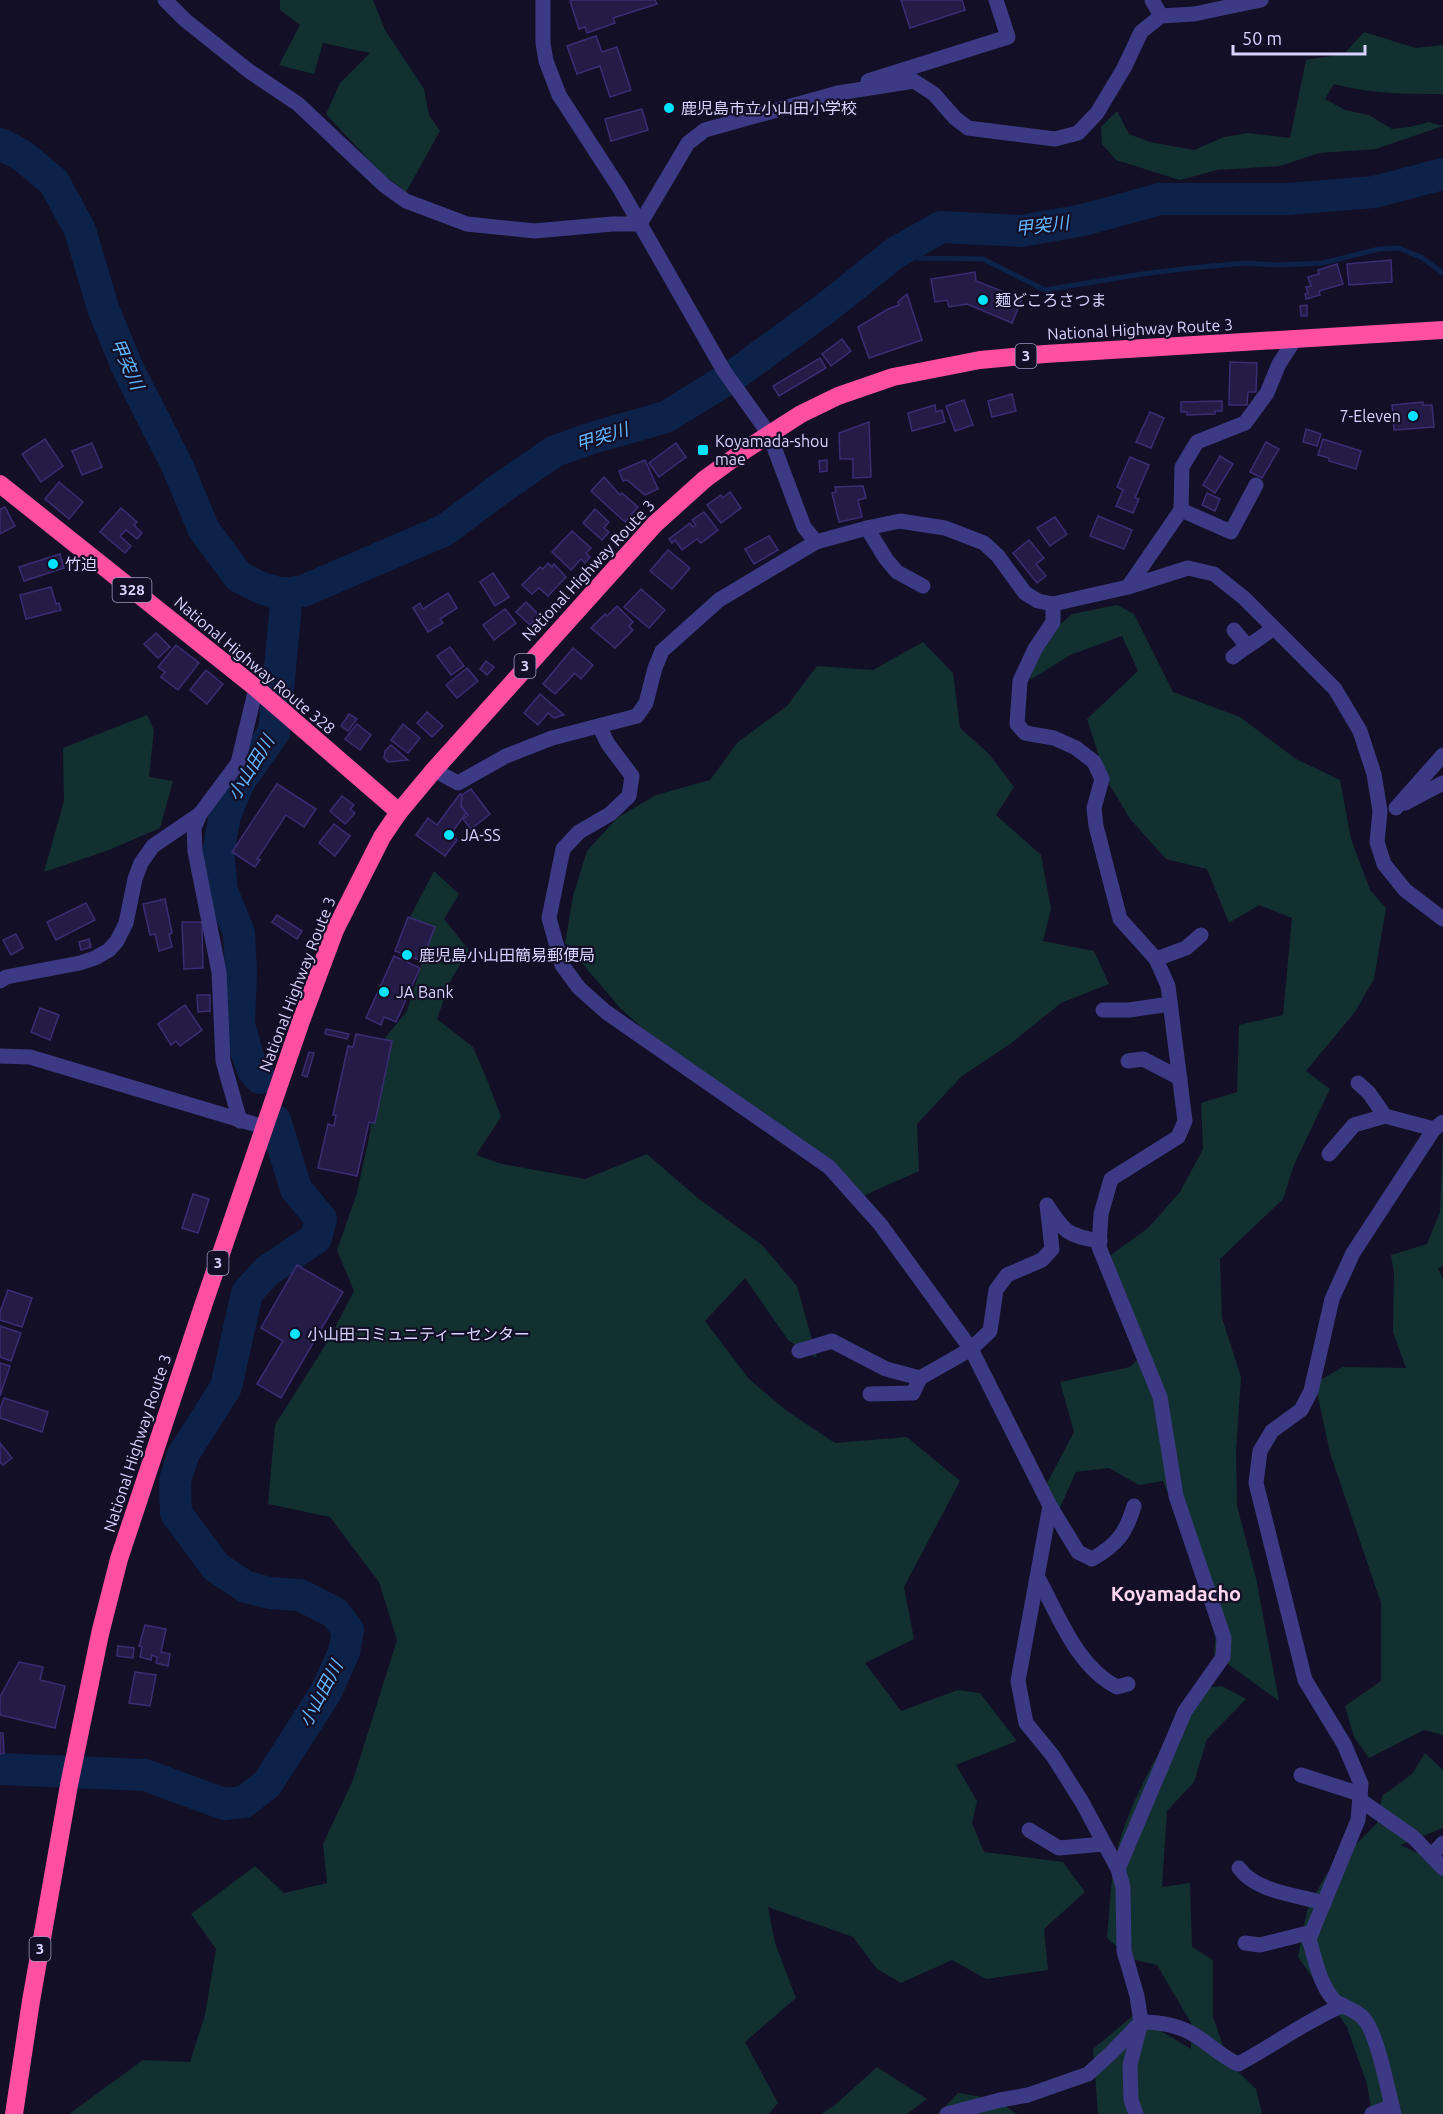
<svg xmlns="http://www.w3.org/2000/svg" width="1443" height="2114" font-family="Ubuntu,'Noto Sans JP',sans-serif">
<style>
.green{fill:#12302f}
.lines{fill:none;stroke-linecap:round;stroke-linejoin:round}
.stream{stroke:#0c2248;stroke-width:5}
.river{stroke:#0c2248;stroke-width:32}
.building{fill:#241b47;stroke:#3b2d73;stroke-width:1.5}
.street{stroke:#3d3a85;stroke-width:15}
.highway{stroke:#ff4fa3;stroke-width:18}
.poi-dot{fill:#00e5ff;stroke:#130f26;stroke-width:2}
.labels{text-anchor:middle;stroke-width:4.5;stroke-linejoin:round;paint-order:stroke}
.shield{fill:#130f26;stroke:#9e99be;stroke-width:1.5}
.shield-label{font-size:15px;font-weight:bold;fill:#d9d4ff}
.poi-label{font-size:16px;fill:#d9d4ff;stroke:#130f26;text-anchor:start}
.street-label{font-size:16px;fill:#d9d4ff;stroke:#130f26}
.water-label{font-size:18px;font-style:italic;fill:#62b6ff;stroke:#130f26}
.quarter-label{font-size:20px;font-weight:bold;fill:#ffd6f0;stroke:#130f26}
</style>
<rect width="100%" height="100%" fill="#130f26"/>
<g class="green">
<polygon points="280,0 373,0 385,30 424,89 429,115 440,131 406,192 380,172 326,114 340,83 370,53 323,43 314,74 279,65 300,25 280,10"/>
<path d="M1364 32 1416 48 1443 45V94C1406 94 1370 94 1334 84L1325 99 1345 110 1369 115 1392 129 1409 127 1429 122 1443 126 1376 149 1319 153 1280 166 1217 170 1180 180 1116 160 1102 144 1101 127 1117 111 1129 134 1150 142 1194 150 1224 137 1248 133 1290 138 1306 60 1344 54Z"/>
<polygon points="1117,605 1134,614 1173,692 1240,717 1296,759 1340,780 1351,839 1370,890 1386,908 1374,979 1355,1012 1306,1071 1330,1089 1294,1165 1283,1199 1220,1259 1222,1318 1241,1377 1236,1451 1237,1506 1256,1578 1279,1701 1214,1654 1217,1620 1163,1481 1139,1485 1109,1468 1076,1472 1054,1521 1045,1487 1074,1432 1060,1382 1130,1367 1144,1353 1103,1261 1148,1228 1180,1192 1203,1149 1201,1103 1237,1092 1239,1025 1283,1015 1292,918 1259,905 1229,923 1207,869 1166,859 1131,820 1107,781 1087,719 1138,671 1122,636 1070,655 1030,680 1037,656 1048,635 1072,614"/>
<polygon points="923,642 953,673 960,728 989,754 1014,787 996,815 1041,855 1051,909 1043,941 1094,951 1109,984 1061,1003 1010,1044 962,1076 917,1124 919,1171 854,1200 768,1121 666,1049 620,1008 565,943 573,896 587,851 617,818 656,795 710,780 738,742 787,706 817,666 873,670"/>
<polygon points="147,715 154,730 149,777 173,781 160,828 109,850 44,872 64,801 63,748"/>
<polygon points="434,871 459,894 444,919 469,950 451,980 437,1019 473,1047 488,1082 501,1117 476,1155 502,1164 585,1179 647,1154 699,1199 762,1245 797,1286 817,1358 788,1340 745,1278 705,1321 749,1379 787,1411 835,1443 907,1437 960,1481 904,1587 914,1639 865,1663 901,1711 958,1690 980,1693 1017,1741 956,1765 977,1801 972,1823 984,1852 1063,1862 1085,1892 1044,1929 1048,1970 986,1979 952,1960 901,1983 877,1969 853,1937 768,1907 775,1943 796,1998 745,2042 778,2103 769,2114 69,2114 143,2060 190,2062 205,2015 216,1949 191,1914 255,1866 284,1893 327,1883 323,1844 353,1780 397,1640 379,1582 330,1517 268,1504 275,1425 328,1341 354,1291 337,1250 357,1193 370,1133 378,1047 407,1011 421,966 410,917"/>
<polygon points="1443,1130 1443,1267 1438,1268 1443,1279 1443,1735 1424,1730 1369,1758 1354,1737 1345,1706 1381,1681 1381,1603 1330,1453 1315,1383 1343,1367 1406,1368 1393,1332 1394,1273 1391,1255 1427,1244 1440,1212"/>
<path d="M1222 1686 1246 1699 1207 1739 1194 1782 1167 1811 1162 1887 1190 1883 1192 1947 1213 1960V2017L1229 2063 1256 2089 1262 2114H1098L1093 2049 1134 2015 1191 2049V2023L1157 1965 1131 1959 1107 1938C1110 1911 1110 1882 1116 1855 1130 1796 1166 1741 1196 1689Z"/>
<polygon points="1425,1753 1443,1770 1443,1828 1400,1845 1443,1864 1443,2114 1372,2114 1367,2084 1347,2027 1298,1957 1307,1911 1325,1876 1377,1823 1382,1796 1412,1774"/>
<polygon points="877,2067 927,2099 907,2114 821,2114 834,2106"/>
<polygon points="958,2093 994,2099 1017,2114 938,2114"/>
</g>
<g class="lines">
<polyline class="stream" points="895,253 919,258 983,259 1045,290 1142,274 1191,268 1245,263 1278,265 1323,263 1379,249 1398,248 1421,257 1443,273"/>
<g class="river">
<polyline points="0,144 23,156 54,182 80,230 103,308 128,369 177,465 204,530 239,577 261,588 282,594 303,591 445,530 501,488 555,451 592,438 666,417 737,373 826,308 895,253 941,227 1021,231 1083,220 1160,199 1288,199 1374,192 1443,174"/>
<polyline points="260,1078 253,1070 248,1057 239,1024 241,971 239,933 222,891 218,853 225,815 239,782 274,732 287,593"/>
<polyline points="0,1769 145,1775 224,1804 244,1802 267,1784 326,1692 344,1652 348,1630 335,1613 300,1595 270,1593 246,1587 216,1567 176,1513 175,1481 183,1455 226,1387 247,1293 267,1271 316,1238 321,1219 296,1189 275,1120"/>
</g>
</g>
<g class="building">
<polygon points="574,0 655,0 657,4 613,18 615,23 587,33 585,27 579,29 570,1"/>
<polygon points="901,0 962,0 965,10 910,28"/>
<polygon points="596,36 602,52 617,47 631,90 610,97 600,66 577,74 567,46"/>
<polygon points="642,109 648,130 611,141 605,119"/>
<polygon points="1391,260 1392,282 1349,285 1347,264"/>
<polygon points="1337,264 1343,284 1319,291 1320,295 1306,299 1305,294 1308,293 1306,287 1311,286 1308,277 1319,274 1318,270"/>
<polygon points="975,272 976,281 1022,299 1012,323 967,304 949,307 947,300 935,302 931,279"/>
<polygon points="907,294 922,340 869,358 858,327 888,309 899,305 898,302"/>
<polygon points="1307,305 1307,316 1301,316 1300,306"/>
<polygon points="842,339 851,351 831,366 822,354"/>
<polygon points="820,358 826,368 779,396 773,386"/>
<polygon points="1230,362 1257,363 1256,392 1248,392 1247,405 1229,405"/>
<polygon points="1012,394 1016,411 992,417 988,401"/>
<polygon points="964,400 973,425 955,431 946,406"/>
<polygon points="1222,401 1222,411 1215,411 1215,414 1187,415 1187,412 1181,412 1181,402"/>
<polygon points="1423,402 1423,405 1432,405 1434,427 1394,430 1392,405"/>
<polygon points="935,405 936,412 942,410 945,422 912,431 908,413"/>
<polygon points="1150,412 1164,418 1151,448 1136,442"/>
<polygon points="869,422 871,477 853,478 853,459 840,459 839,433"/>
<polygon points="1306,429 1321,434 1317,446 1303,442"/>
<polygon points="45,439 63,466 41,482 22,454"/>
<polygon points="1323,439 1361,451 1356,469 1329,461 1329,458 1318,455"/>
<polygon points="1266,442 1279,449 1262,478 1250,472"/>
<polygon points="92,443 102,467 82,475 72,451"/>
<polygon points="676,443 686,457 659,477 649,463"/>
<polygon points="1220,456 1233,464 1215,493 1203,485"/>
<polygon points="1130,457 1149,465 1135,498 1139,499 1133,513 1116,506 1123,490 1117,487"/>
<polygon points="645,460 658,489 645,495 627,480 623,481 619,471"/>
<polygon points="827,460 827,471 820,472 819,461"/>
<polygon points="604,477 620,495 622,493 638,507 625,522 591,491"/>
<polygon points="59,482 83,502 69,519 45,499"/>
<polygon points="863,486 866,498 858,500 862,517 839,522 832,493 836,492 835,487"/>
<polygon points="730,492 741,508 721,523 707,505 721,495 723,498"/>
<polygon points="1207,493 1220,499 1215,511 1202,505"/>
<polygon points="5,507 15,526 0,534 0,509"/>
<polygon points="121,508 137,522 134,525 142,533 137,539 126,530 120,536 131,546 125,553 100,532"/>
<polygon points="595,509 609,522 604,528 609,532 602,540 583,523"/>
<polygon points="704,512 718,530 701,543 697,539 682,550 675,540 672,543 669,539 690,523 693,527 696,525 692,520"/>
<polygon points="1098,516 1132,530 1124,549 1090,536"/>
<polygon points="1055,517 1067,534 1050,546 1037,528"/>
<polygon points="572,531 591,548 586,553 590,557 585,563 581,559 571,570 552,552"/>
<polygon points="769,536 778,550 754,564 745,549"/>
<polygon points="1029,540 1044,558 1036,564 1046,576 1037,583 1013,553"/>
<polygon points="668,550 690,568 672,589 650,571"/>
<polygon points="60,554 64,568 24,581 19,567"/>
<polygon points="548,563 552,567 554,564 566,577 548,596 539,588 532,594 522,585 540,567 543,569"/>
<polygon points="493,573 509,597 495,606 480,582"/>
<polygon points="51,587 56,604 59,603 61,610 26,619 20,595"/>
<polygon points="641,589 665,610 649,628 624,607"/>
<polygon points="448,593 457,608 440,619 443,623 428,632 413,608 420,603 423,609"/>
<polygon points="526,602 539,615 530,625 516,612"/>
<polygon points="617,606 633,622 629,626 633,630 615,648 591,628 605,614 607,616"/>
<polygon points="505,609 516,623 494,640 483,625"/>
<polygon points="156,633 170,647 158,658 144,644"/>
<polygon points="176,645 199,663 178,690 161,677 165,672 158,667"/>
<polygon points="450,647 464,666 451,675 437,656"/>
<polygon points="573,648 593,665 581,679 575,673 555,694 543,684"/>
<polygon points="486,661 494,667 487,675 480,669"/>
<polygon points="467,668 478,681 457,698 446,685"/>
<polygon points="206,670 223,684 207,704 190,690"/>
<polygon points="540,694 564,715 554,718 548,713 538,725 524,713"/>
<polygon points="427,712 443,726 432,737 417,723"/>
<polygon points="349,714 357,719 348,731 341,726"/>
<polygon points="357,724 371,735 360,750 345,739"/>
<polygon points="403,724 420,738 408,753 391,740"/>
<polygon points="391,745 408,760 388,762 384,758 385,751"/>
<polygon points="277,784 316,809 304,827 286,815 257,859 260,860 255,867 232,852"/>
<polygon points="471,789 490,814 471,829 463,819 468,815 461,806 462,795"/>
<polygon points="460,794 462,795 461,806 466,813 450,835 457,840 445,856 416,835 428,818 437,825"/>
<polygon points="342,796 354,805 350,809 355,813 345,824 330,811"/>
<polygon points="334,824 350,836 335,856 319,843"/>
<polygon points="165,899 172,933 169,934 172,947 159,951 155,934 150,935 143,904"/>
<polygon points="86,903 95,920 56,940 47,922"/>
<polygon points="277,915 302,931 297,939 272,922"/>
<polygon points="408,917 435,927 422,961 395,951"/>
<polygon points="182,922 202,922 203,968 184,969"/>
<polygon points="16,934 23,948 11,955 3,940"/>
<polygon points="89,939 91,947 81,950 79,942"/>
<polygon points="394,956 420,968 396,1022 384,1017 381,1025 366,1018"/>
<polygon points="197,995 210,995 210,1011 198,1012"/>
<polygon points="185,1005 202,1030 180,1046 176,1041 171,1045 158,1024"/>
<polygon points="40,1008 59,1015 50,1040 31,1032"/>
<polygon points="326,1029 349,1034 347,1039 325,1034"/>
<polygon points="356,1034 392,1041 375,1123 369,1122 357,1176 318,1168 328,1124 334,1126 336,1115 333,1115 348,1046 353,1047"/>
<polygon points="309,1052 314,1053 307,1077 302,1075"/>
<polygon points="193,1194 209,1199 198,1233 182,1228"/>
<polygon points="297,1265 343,1292 281,1398 257,1384 283,1341 261,1328"/>
<polygon points="8,1290 32,1298 22,1327 0,1320 0,1312"/>
<polygon points="0,1326 21,1333 11,1361 0,1357"/>
<polygon points="0,1363 10,1366 0,1396"/>
<polygon points="4,1398 48,1412 42,1432 0,1418 0,1409"/>
<polygon points="0,1443 12,1458 3,1465 0,1462"/>
<polygon points="145,1625 166,1629 161,1652 170,1654 168,1666 156,1663 157,1657 152,1655 151,1660 140,1657 142,1647 139,1646"/>
<polygon points="118,1646 134,1648 133,1658 117,1656"/>
<polygon points="19,1662 43,1667 40,1680 65,1686 55,1728 0,1715 0,1697"/>
<polygon points="135,1672 156,1675 150,1706 129,1703"/>
<polygon points="0,1733 3,1733 4,1753 0,1754"/>
</g>
<g class="lines">
<g class="street">
<polyline points="165,0 185,20 249,71 298,104 385,186 406,201 467,224 535,231 612,224 640,224"/>
<polyline points="543,0 543,43 546,61 559,95 620,189 724,371 769,434 804,527 816,542"/>
<polyline points="1152,0 1161,16"/>
<polyline points="868,81 1008,37 996,0"/>
<polyline points="640,224 688,143 705,130 838,93 914,81 934,94 955,118 968,128 1055,139 1078,133 1097,113 1124,68 1141,32 1161,16 1194,14 1261,0"/>
<polyline points="1181,510 1231,532 1256,485"/>
<polyline points="867,528 886,559 897,572 923,586"/>
<polyline points="1128,587 1181,510 1182,467 1197,442 1245,423 1267,393 1279,364 1295,339"/>
<polyline points="1053,604 1053,622 1035,649 1020,681 1017,724 1025,733 1054,738 1076,748 1094,762 1102,779 1094,808 1096,826 1120,919 1156,959 1168,986 1185,1121 1178,1137 1111,1179 1101,1214 1099,1247 1160,1397 1176,1496 1224,1638 1223,1657 1185,1711 1118,1869"/>
<polyline points="1234,630 1247,646"/>
<path d="M1233 657C1246 646 1261 639 1273 628"/>
<polyline points="599,726 608,744 632,776 629,796 610,814 579,832 563,849 549,918 562,965 579,988 606,1012 829,1167 880,1224 971,1349 1050,1506 1018,1681 1026,1723 1053,1756 1082,1802 1118,1869 1123,1887 1124,1951 1137,1996 1141,2022 1130,2065 1131,2100 1136,2114"/>
<polyline points="434,770 458,783 506,756 552,738 637,716 646,703 655,668 662,651 719,600 816,542 867,528 900,521 945,528 984,543 998,556 1025,593 1038,601 1053,604 1128,587 1188,568 1214,574 1244,598 1335,689 1360,731 1374,774 1380,811 1377,842 1384,864 1405,890 1443,919"/>
<polyline points="1405,803 1443,783"/>
<polyline points="1396,808 1443,755"/>
<polyline points="200,814 194,828 195,851 219,972 223,1061 240,1121"/>
<polyline points="1156,959 1186,948 1201,935"/>
<polyline points="0,981 6,977 80,963 95,958 109,950 117,941 126,923 135,879 141,863 153,846 200,814 238,763 256,688"/>
<polyline points="1103,1010 1129,1010 1170,1004"/>
<polyline points="0,1056 30,1057 264,1127"/>
<polyline points="1128,1061 1143,1059 1180,1078"/>
<polyline points="1358,1083 1369,1093 1385,1116"/>
<polyline points="1329,1154 1354,1125 1385,1116 1434,1129"/>
<path d="M799 1351 832 1341 886 1369 920 1378 971 1349 990 1331 996 1290 1007 1275 1042 1260 1052 1249 1047 1205C1064 1232 1068 1236 1100 1241"/>
<polyline points="870,1394 913,1393 920,1378"/>
<path d="M1050 1506 1078 1552 1092 1559C1117 1545 1126 1533 1134 1506"/>
<path d="M1038 1578C1059 1616 1077 1667 1117 1687L1128 1684"/>
<polyline points="1301,1775 1360,1794"/>
<polyline points="1360,1800 1413,1837 1443,1868"/>
<polyline points="1029,1830 1059,1848 1104,1844"/>
<polyline points="1431,1856 1443,1843"/>
<path d="M1239 1868C1256 1892 1297 1895 1324 1903"/>
<polyline points="1245,1943 1260,1945 1312,1932"/>
<path d="M947 2114 1000 2100 1028 2095 1088 2074 1111 2053 1141 2022C1158 2022 1175 2024 1191 2033 1208 2042 1220 2056 1238 2064 1274 2045 1306 2021 1343 2005"/>
<polyline points="1372,2114 1392,2106"/>
<path d="M1394 2114C1388 2091 1378 2037 1365 2020 1357 2009 1342 2008 1334 2000 1320 1985 1315 1959 1309 1939L1358 1820 1361 1784 1344 1744 1305 1680 1256 1483 1260 1451 1272 1431 1301 1410 1311 1391 1332 1299 1353 1253 1434 1129 1443 1122"/>
</g>
<g class="highway">
<polyline points="0,484 256,688 399,812"/>
<polyline points="14,2114 31,2001 69,1785 100,1634 119,1559 204,1303 301,1021 335,930 382,837 399,812 434,770 655,524 705,479 745,450 801,414 838,396 893,377 980,360 1045,354 1443,330"/>
</g>
</g>
<g class="poi-dot">
<circle cx="669" cy="108" r="6"/>
<circle cx="983" cy="300" r="6"/>
<circle cx="1413" cy="416" r="6"/>
<rect x="697" y="444" width="12" height="12" rx="3"/>
<circle cx="53" cy="564" r="6"/>
<circle cx="449" cy="835" r="6"/>
<circle cx="407" cy="955" r="6"/>
<circle cx="384" cy="992" r="6"/>
<circle cx="295" cy="1334" r="6"/>
</g>
<g class="labels">
<g class="shield">
<rect x="1015.5" y="344" width="21" height="24" rx="4.5"/>
<rect x="112.5" y="578" width="39" height="24" rx="4.5"/>
<rect x="514.5" y="654" width="21" height="24" rx="4.5"/>
<rect x="207.5" y="1251" width="21" height="24" rx="4.5"/>
<rect x="29.5" y="1937" width="21" height="24" rx="4.5"/>
</g>
<g class="shield-label">
<text x="1026" y="361">3</text>
<text x="132" y="595">328</text>
<text x="525" y="671">3</text>
<text x="218" y="1268">3</text>
<text x="40" y="1954">3</text>
</g>
<g class="poi-label">
<text x="681" y="114">鹿児島市立小山田小学校</text>
<text x="995" y="306">麺どころさつま</text>
<text x="1401" y="422" text-anchor="end">7-Eleven</text>
<text x="715" y="447">Koyamada-shou<tspan x="715" dy="18">mae</tspan></text>
<text x="65" y="570">竹迫</text>
<text x="461" y="841">JA-SS</text>
<text x="419" y="961">鹿児島小山田簡易郵便局</text>
<text x="396" y="998">JA Bank</text>
<text x="307" y="1340">小山田コミュニティーセンター</text>
</g>
<g class="street-label">
<text transform="translate(1140 329) rotate(-3)" y="6">National Highway Route 3</text>
<text transform="translate(588 570) rotate(-47)" y="6">National Highway Route 3</text>
<text transform="translate(255 665) rotate(40)" y="6">National Highway Route 328</text>
<text transform="translate(297 984) rotate(-69)" y="6">National Highway Route 3</text>
<text transform="translate(137 1443) rotate(-72)" y="6">National Highway Route 3</text>
</g>
<g class="water-label">
<text transform="translate(1042 226) rotate(-7)" y="6">甲突川</text>
<text transform="translate(127 364) rotate(66)" y="6">甲突川</text>
<text transform="translate(602 437) rotate(-17)" y="6">甲突川</text>
<text transform="translate(251 768) rotate(-59)" y="6">小山田川</text>
<text transform="translate(321 1694) rotate(-62)" y="6">小山田川</text>
</g>
<g class="quarter-label">
<text x="1176" y="1601">Koyamadacho</text>
</g>
</g>
<path d="M1233 45v9h132v-9" fill="none" stroke="#d9d4ff" stroke-width="3"/>
<text x="1242" y="45" font-size="18" fill="#d9d4ff" stroke="#130f26" stroke-width="4.5" paint-order="stroke">50 m</text>
</svg>
